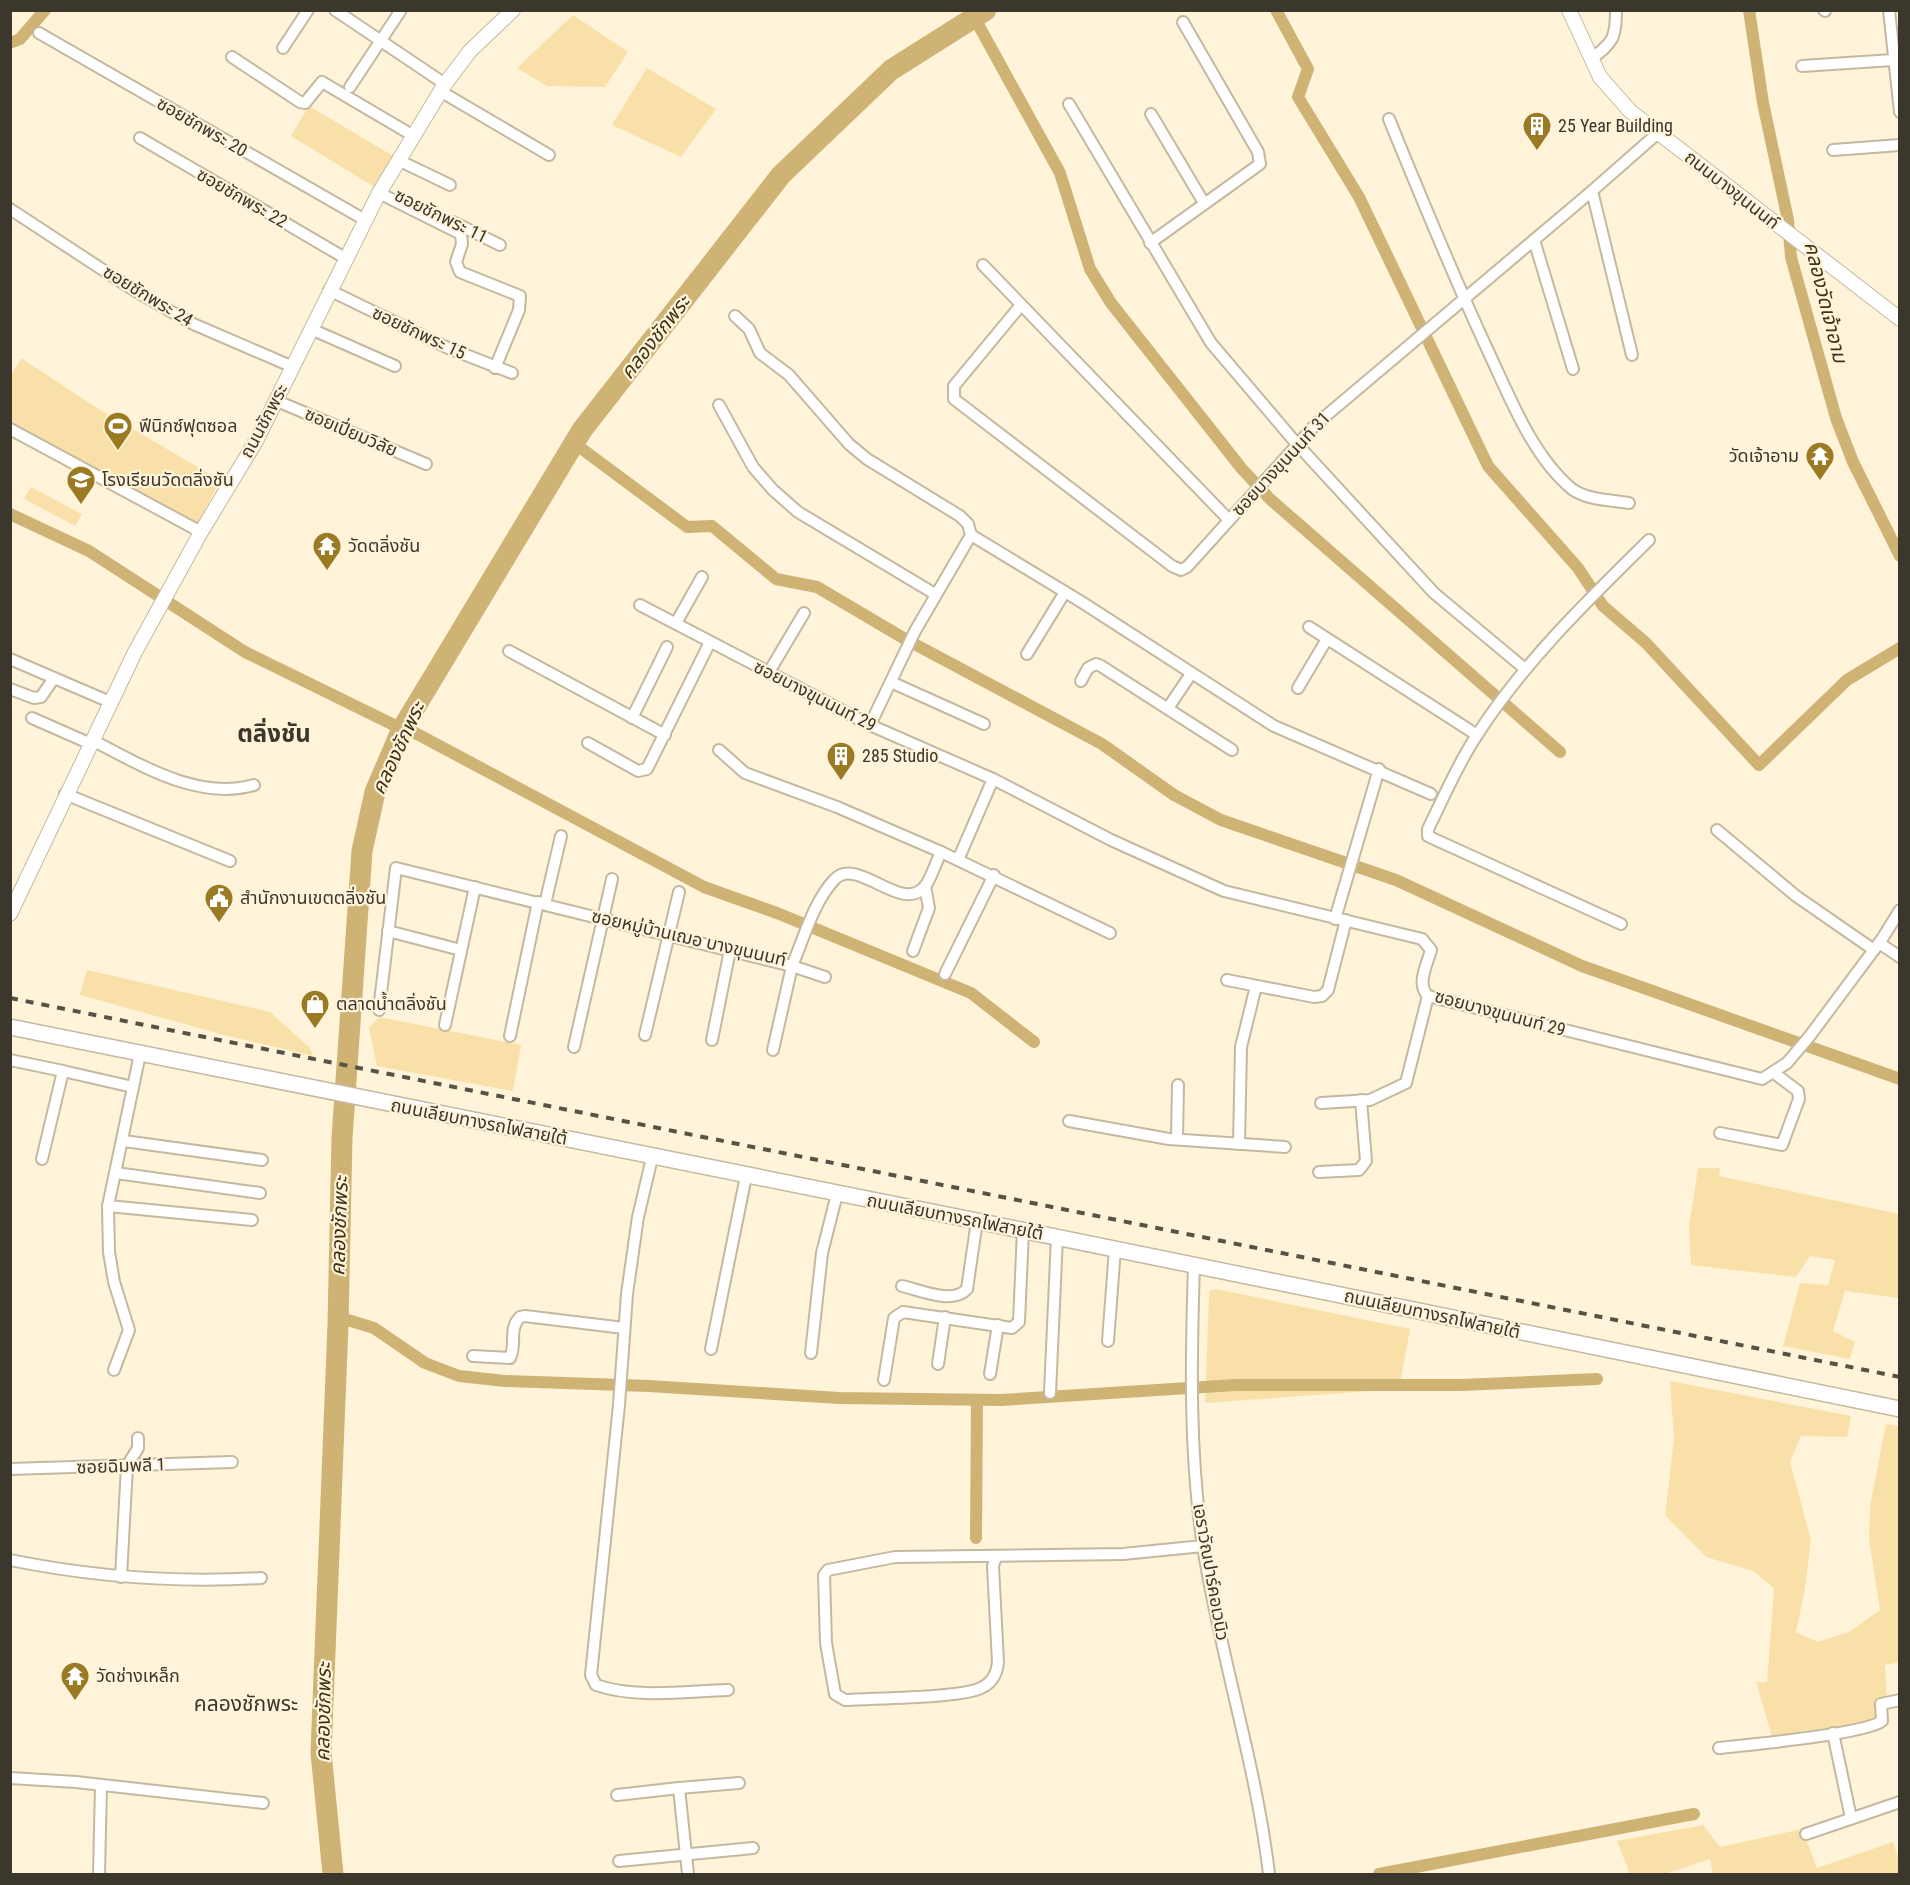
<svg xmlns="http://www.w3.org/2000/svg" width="1910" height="1885" font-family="'Roboto Condensed','Noto Sans Thai',sans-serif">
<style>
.green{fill:#f9e0a8}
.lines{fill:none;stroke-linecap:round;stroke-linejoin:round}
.canal{stroke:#ceb375;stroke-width:12}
.river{stroke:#ceb375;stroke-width:21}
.minor-casing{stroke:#c4b9a0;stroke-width:14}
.tertiary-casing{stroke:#c4b9a0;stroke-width:16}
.secondary-casing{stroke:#c4b9a0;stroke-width:18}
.minor{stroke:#fff;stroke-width:10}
.tertiary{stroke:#fff;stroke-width:14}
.secondary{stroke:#fff;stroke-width:15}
.rail{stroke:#585245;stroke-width:4;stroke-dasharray:8 8;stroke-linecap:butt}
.labels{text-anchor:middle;stroke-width:4.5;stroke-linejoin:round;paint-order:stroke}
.poi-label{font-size:18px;fill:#3c372d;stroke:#fff3d9;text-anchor:start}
.street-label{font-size:18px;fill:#3c372d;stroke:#fff3d9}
.water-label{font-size:20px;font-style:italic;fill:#3f3317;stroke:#fff3d9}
.quarter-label{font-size:21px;fill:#3c372d;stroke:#fff3d9}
.district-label{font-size:24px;font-weight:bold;fill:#3c372d;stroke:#fff3d9}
</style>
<rect width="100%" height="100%" fill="#fff3d9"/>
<g class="green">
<polygon points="573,15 628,52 605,87 547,86 517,68"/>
<polygon points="647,68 716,109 681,157 612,125"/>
<polygon points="309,106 393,156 376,188 291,136"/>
<polygon points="21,358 97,408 220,480 198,524 11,424 11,376"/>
<polygon points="31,487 82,514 75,526 24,499"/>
<polygon points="87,970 270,1012 310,1048 313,1056 224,1035 80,995"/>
<polygon points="379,1017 521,1045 513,1091 377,1066 369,1028"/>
<polygon points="1698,1168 1720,1168 1719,1176 1899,1214 1899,1298 1845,1291 1833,1331 1855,1342 1850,1359 1783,1346 1800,1283 1828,1285 1835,1260 1810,1256 1796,1277 1691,1265 1689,1227"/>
<polygon points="1216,1289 1410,1329 1399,1389 1205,1403 1209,1298 1209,1291"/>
<polygon points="1670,1381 1851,1416 1847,1437 1801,1436 1790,1462 1811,1540 1805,1588 1796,1632 1818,1642 1849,1632 1880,1610 1869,1539 1870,1506 1886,1424 1899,1426 1900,1662 1885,1665 1888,1721 1772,1737 1756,1682 1767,1682 1774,1588 1753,1571 1706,1557 1665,1515 1674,1440"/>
<polygon points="1703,1825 1720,1847 1802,1829 1817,1868 1893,1842 1899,1861 1899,1874 1713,1874 1710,1859 1665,1874 1630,1874 1617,1841"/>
</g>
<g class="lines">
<g class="canal">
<polyline points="1276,10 1308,69 1298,97 1359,197 1488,466 1578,568 1603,606 1646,643 1759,765 1847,680 1900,648"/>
<polyline points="1749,10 1763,103 1788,220 1791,257 1836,418 1853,462 1900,556"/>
<polyline points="974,17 1060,173 1090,269 1111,303 1242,469 1270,499 1560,752"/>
<polyline points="10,43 20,39 45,10"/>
<polyline points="574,443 687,527 712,526 776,579 817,587 905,639 1102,744 1174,795 1221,820 1396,880 1582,966 1900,1079"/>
<polyline points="10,514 89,551 245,652 402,729"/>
<polyline points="404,727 704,887 777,913 971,993 1034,1042"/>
<polyline points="338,1317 374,1328 425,1363 459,1376 505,1381 649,1386 839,1398 1001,1400 1235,1385 1461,1385 1597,1379"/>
<polyline points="976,1538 977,1400"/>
<polyline points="1379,1874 1694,1814"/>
</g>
<polyline class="river" points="333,1874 321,1753 338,1324 342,1138 362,851 375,792 402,729 582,430 781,175 891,70 986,10"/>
<g class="minor-casing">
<g id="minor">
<polyline points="335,10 445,84"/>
<polyline points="1824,10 1825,11"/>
<polyline points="1889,10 1900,112"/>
<polyline points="39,33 365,220"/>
<polyline points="283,48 308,10"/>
<polyline points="232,57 300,102 305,103 322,82 412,135"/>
<path d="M1591 59C1613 42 1616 39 1616 10"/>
<polyline points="1802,66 1893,60"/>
<polyline points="350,87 401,10"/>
<polyline points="440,91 549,155"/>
<polyline points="1069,104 1211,343 1296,443 1434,593 1525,669"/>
<polyline points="1151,114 1204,203"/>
<path d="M1389 119C1421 197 1453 276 1489 353 1510 398 1533 457 1572 489 1587 500 1610 500 1629 503"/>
<polyline points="140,138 345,258"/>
<polyline points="1833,150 1900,145"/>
<polyline points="398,160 450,185"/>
<polyline points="1592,191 1632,355"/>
<polyline points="379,193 461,234 462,244 456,262 460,272 520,296 519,310 495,368"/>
<polyline points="10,209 132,289 191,323 293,367"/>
<polyline points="453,222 500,245"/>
<polyline points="1534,240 1573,369"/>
<polyline points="1150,243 1260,164 1258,152 1183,22"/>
<polyline points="983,265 1229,520"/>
<polyline points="329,290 448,348 512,373"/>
<polyline points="1021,305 954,386 954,399 1172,566 1181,570 1187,567 1315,425 1592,191 1658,133"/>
<polyline points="735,316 749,329 760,353 789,375 849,444 867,459 960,516 968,524 971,535 915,631 870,725"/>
<polyline points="311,329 395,366"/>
<polyline points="277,401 426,464"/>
<polyline points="719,405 753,467 773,490 798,512 935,594"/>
<polyline points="10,429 201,532"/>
<polyline points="971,535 1080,601 1274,726 1431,794"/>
<path d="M640 605 870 725 993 779 1111 840 1224 891 1422 939 1431 950C1427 965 1416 984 1428 996L1762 1079 1787 1063 1809 1037 1882 939 1900 910"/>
<polyline points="676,623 702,577"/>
<polyline points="1309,627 1477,735"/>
<polyline points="509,651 665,735"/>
<polyline points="1027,654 1065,592"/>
<polyline points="10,659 110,702"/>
<polyline points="769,672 804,613"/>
<polyline points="1081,681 1088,668 1096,664 1101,666 1232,750"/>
<polyline points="891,682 984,724"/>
<polyline points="1298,688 1327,639"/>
<polyline points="10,689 34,698 41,697 54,678"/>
<polyline points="1168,708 1191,674"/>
<polyline points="32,718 91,744"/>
<polyline points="632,718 667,647"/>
<path d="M92 740C141 765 198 801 254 785"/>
<polyline points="588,743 638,771 647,769 710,642"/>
<polyline points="719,750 745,773 837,807 941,852 1110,933"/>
<polyline points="65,794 230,861"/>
<polyline points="1717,830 1796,896 1874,950"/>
<polyline points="958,860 993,779"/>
<polyline points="545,904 561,836"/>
<polyline points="1335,919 1379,769"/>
<path d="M1621 924 1434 839 1428 836V829C1444 797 1457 765 1477 735 1524 662 1587 601 1649 540"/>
<polyline points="388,931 461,950"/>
<polyline points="1879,943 1900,957"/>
<polyline points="913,951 929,908 925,886"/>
<polyline points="945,974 994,875"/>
<polyline points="1227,980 1314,997 1322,996 1328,990 1346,920"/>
<path d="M379 1010 396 868 792 966C804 938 813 903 834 880 857 854 903 917 926 885 932 876 936 862 941 852"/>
<polyline points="445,1025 475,887"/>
<polyline points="645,1035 679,892"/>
<polyline points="510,1036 538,902"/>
<polyline points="712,1040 730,950"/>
<polyline points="574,1047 612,879"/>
<polyline points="773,1050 792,966 825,977"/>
<polyline points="10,1060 63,1071 42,1159"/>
<polyline points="63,1071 133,1087"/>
<polyline points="1321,1103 1370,1100 1406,1083 1428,996"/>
<polyline points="1069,1121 1169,1139 1285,1147"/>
<polyline points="1720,1133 1782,1145 1799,1099 1798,1091 1774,1073"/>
<polyline points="1177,1139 1178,1085"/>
<polyline points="124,1141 262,1160"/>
<polyline points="1239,1144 1241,1047 1256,986"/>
<path d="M652 1158 638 1217 627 1294 619 1405 591 1675 596 1685C637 1699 686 1691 728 1690"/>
<polyline points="1319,1172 1359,1170 1366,1161 1361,1100"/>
<polyline points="116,1173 260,1193"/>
<polyline points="108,1206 252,1220"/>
<path d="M1194 1265C1191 1359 1189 1453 1203 1546 1220 1656 1256 1763 1269 1874"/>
<path d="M902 1286C920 1290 953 1305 967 1289L977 1221"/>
<polyline points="1108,1341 1115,1249"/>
<polyline points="711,1349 746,1176"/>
<polyline points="811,1353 822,1253 837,1194"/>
<path d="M473 1356 510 1358C517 1344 508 1329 520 1317L525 1316 624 1328"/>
<polyline points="938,1364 945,1317"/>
<polyline points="114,1370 129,1330 114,1282 109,1252 108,1206 140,1054"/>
<polyline points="990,1374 998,1325"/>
<polyline points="884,1380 894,1318 903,1312 1012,1328 1019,1322 1023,1230"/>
<polyline points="1050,1393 1057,1237"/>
<polyline points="10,1469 232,1462"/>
<path d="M996 1557 993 1566 998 1662C997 1674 992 1683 981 1688 961 1698 873 1698 845 1700L835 1694 826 1643 824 1575 828 1570 895 1557 1123 1554 1203 1546"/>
<path d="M10 1560C94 1577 176 1583 261 1578"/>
<polyline points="121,1577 127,1466 138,1448 138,1438"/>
<polyline points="1833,1733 1851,1818"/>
<path d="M1719 1748C1747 1745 1865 1734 1882 1721L1881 1704 1900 1700"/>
<polyline points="10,1778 76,1782 263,1803"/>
<polyline points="679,1788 739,1783"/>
<polyline points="617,1795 679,1788 688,1874"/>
<polyline points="1806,1834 1900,1802"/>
<polyline points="619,1861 753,1848"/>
<polyline points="99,1874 101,1785"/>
</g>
</g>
<g class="tertiary-casing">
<g id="tertiary">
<polyline points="1569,10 1600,77 1630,111 1900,319"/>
<polyline points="10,914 135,652 201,532 256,441 379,193 445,84 470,51 513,10"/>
</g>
</g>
<g class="secondary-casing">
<polyline id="secondary" points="10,1027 977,1221 1900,1409"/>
</g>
<use href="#minor" class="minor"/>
<use href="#tertiary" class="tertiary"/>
<use href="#secondary" class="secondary"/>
<polyline class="rail" points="10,998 1900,1377"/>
</g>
<defs>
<g id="building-pin" transform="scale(1.5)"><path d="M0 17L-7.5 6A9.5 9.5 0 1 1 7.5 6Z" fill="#9b7a24" stroke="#fff3d9"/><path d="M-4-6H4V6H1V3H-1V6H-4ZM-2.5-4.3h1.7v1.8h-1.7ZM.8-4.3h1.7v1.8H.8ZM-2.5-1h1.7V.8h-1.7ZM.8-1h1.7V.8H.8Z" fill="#fff"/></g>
<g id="stadium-pin" transform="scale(1.5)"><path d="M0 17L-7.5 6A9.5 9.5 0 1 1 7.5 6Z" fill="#9b7a24" stroke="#fff3d9"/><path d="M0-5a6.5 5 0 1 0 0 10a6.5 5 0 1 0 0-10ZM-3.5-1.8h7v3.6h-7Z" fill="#fff"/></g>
<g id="temple-pin" transform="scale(1.5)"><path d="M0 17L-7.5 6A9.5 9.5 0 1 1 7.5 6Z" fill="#9b7a24" stroke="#fff3d9"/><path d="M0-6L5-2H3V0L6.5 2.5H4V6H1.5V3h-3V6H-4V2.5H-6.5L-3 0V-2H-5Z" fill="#fff"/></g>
<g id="school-pin" transform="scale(1.5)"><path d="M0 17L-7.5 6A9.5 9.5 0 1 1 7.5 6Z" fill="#9b7a24" stroke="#fff3d9"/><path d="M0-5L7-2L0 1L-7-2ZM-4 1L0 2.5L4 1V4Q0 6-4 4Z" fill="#fff"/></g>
<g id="civic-pin" transform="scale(1.5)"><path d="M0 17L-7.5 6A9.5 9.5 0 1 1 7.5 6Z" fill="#9b7a24" stroke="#fff3d9"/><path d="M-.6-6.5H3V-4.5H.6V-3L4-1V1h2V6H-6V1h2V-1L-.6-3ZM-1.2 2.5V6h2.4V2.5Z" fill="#fff"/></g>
<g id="shop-pin" transform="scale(1.5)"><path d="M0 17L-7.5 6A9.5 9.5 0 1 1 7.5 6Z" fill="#9b7a24" stroke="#fff3d9"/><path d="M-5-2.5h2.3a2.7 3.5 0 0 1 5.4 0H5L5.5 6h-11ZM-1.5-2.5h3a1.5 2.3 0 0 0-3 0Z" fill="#fff"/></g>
</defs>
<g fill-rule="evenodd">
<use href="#building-pin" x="1537" y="126"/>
<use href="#stadium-pin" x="118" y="426"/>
<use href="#temple-pin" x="1820" y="456"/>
<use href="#school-pin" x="81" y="480"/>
<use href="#temple-pin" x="327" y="546"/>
<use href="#building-pin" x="841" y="756"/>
<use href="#civic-pin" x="219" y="898"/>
<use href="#shop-pin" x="315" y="1004"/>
<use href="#temple-pin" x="75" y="1676"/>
</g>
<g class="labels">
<g class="poi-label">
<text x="1558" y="132">25 Year Building</text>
<text x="139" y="432">ฟีนิกซ์ฟุตซอล</text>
<text x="1799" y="462" text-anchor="end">วัดเจ้าอาม</text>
<text x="102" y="486">โรงเรียนวัดตลิ่งชัน</text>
<text x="348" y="552">วัดตลิ่งชัน</text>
<text x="862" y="762">285 Studio</text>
<text x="240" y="904">สำนักงานเขตตลิ่งชัน</text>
<text x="336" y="1010">ตลาดน้ำตลิ่งชัน</text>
<text x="96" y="1682">วัดช่างเหล็ก</text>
</g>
<g class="street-label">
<text transform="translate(202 127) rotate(30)" y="6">ซอยชักพระ 20</text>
<text transform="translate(1732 190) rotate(38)" y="6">ถนนบางขุนนนท์</text>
<text transform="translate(242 198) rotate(30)" y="6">ซอยชักพระ 22</text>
<text transform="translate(441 216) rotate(26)" y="6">ซอยชักพระ 11</text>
<text transform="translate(148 296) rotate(31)" y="6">ซอยชักพระ 24</text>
<text transform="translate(419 333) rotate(25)" y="6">ซอยชักพระ 15</text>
<text transform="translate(264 421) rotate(-62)" y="6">ถนนชักพระ</text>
<text transform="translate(351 432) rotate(23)" y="6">ซอยเปี่ยมวิลัย</text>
<text transform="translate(1281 464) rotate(-47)" y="6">ซอยบางขุนนนท์ 31</text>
<text transform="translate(815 696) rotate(27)" y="6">ซอยบางขุนนนท์ 29</text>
<text transform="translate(689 938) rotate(13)" y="6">ซอยหมู่บ้านเฌอ บางขุนนนท์</text>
<text transform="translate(1500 1013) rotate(15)" y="6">ซอยบางขุนนนท์ 29</text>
<text transform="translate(479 1122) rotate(11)" y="6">ถนนเลียบทางรถไฟสายใต้</text>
<text transform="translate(955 1217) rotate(11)" y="6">ถนนเลียบทางรถไฟสายใต้</text>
<text transform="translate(1432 1314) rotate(12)" y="6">ถนนเลียบทางรถไฟสายใต้</text>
<text transform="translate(121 1466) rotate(-2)" y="6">ซอยฉิมพลี 1</text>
<text transform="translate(1211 1572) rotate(80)" y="6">เอราวัณปาร์คอเวนิว</text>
</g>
<g class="water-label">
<text transform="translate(1826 302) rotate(76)" y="7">คลองวัดเจ้าอาม</text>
<text transform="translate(655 337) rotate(-52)" y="7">คลองชักพระ</text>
<text transform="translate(398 748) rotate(-65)" y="7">คลองชักพระ</text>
<text transform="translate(339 1226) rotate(-88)" y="7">คลองชักพระ</text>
<text transform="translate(323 1712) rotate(-89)" y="7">คลองชักพระ</text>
</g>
<g class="quarter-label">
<text x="246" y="1711">คลองชักพระ</text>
</g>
<g class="district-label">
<text x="274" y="742">ตลิ่งชัน</text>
</g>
</g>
<rect width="1910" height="1885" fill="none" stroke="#3c372d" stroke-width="24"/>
</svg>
